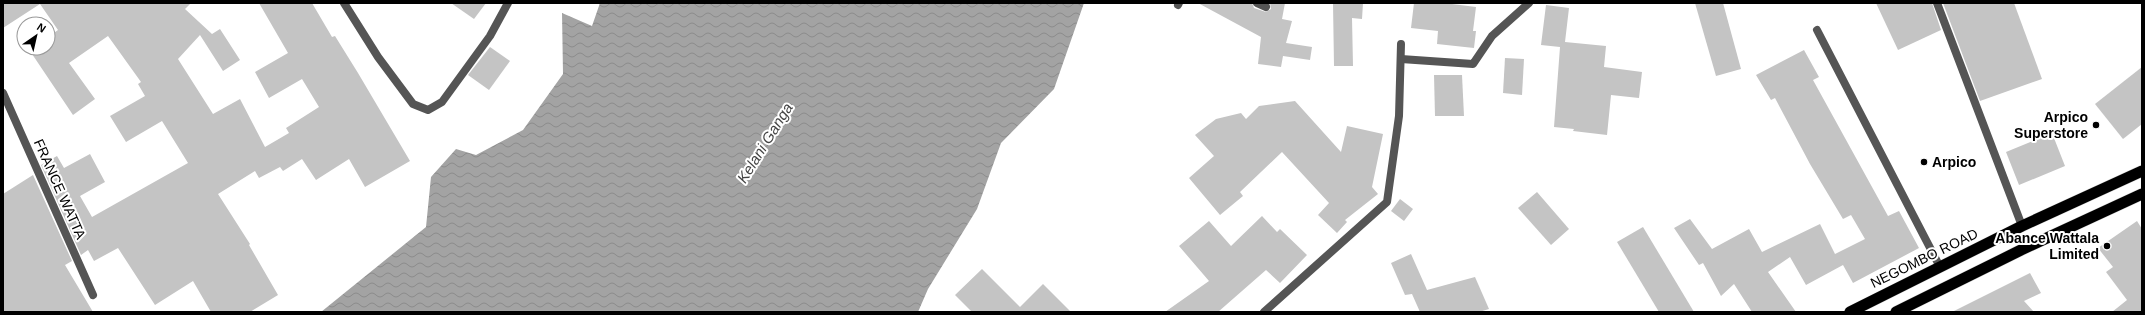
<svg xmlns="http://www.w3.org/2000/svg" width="2145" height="315" font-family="Helvetica,sans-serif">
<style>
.water{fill:url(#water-waves)}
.building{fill:#c4c4c4}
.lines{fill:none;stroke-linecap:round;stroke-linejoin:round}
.trunk-casing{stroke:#dbdbdb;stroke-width:12}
.service{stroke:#555;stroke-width:8}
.minor{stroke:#555;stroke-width:8}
.trunk{stroke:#000;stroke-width:11}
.poi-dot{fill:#000;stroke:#fff;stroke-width:1.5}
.labels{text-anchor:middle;stroke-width:4;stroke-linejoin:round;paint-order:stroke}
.poi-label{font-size:14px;font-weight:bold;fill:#000;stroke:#fff;text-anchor:end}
.street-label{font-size:14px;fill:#000;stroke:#fff}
.water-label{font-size:15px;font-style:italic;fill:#444;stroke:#fff}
</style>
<defs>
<pattern id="water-waves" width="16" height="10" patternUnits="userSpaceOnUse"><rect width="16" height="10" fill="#a3a3a3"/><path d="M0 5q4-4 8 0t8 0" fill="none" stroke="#8b8b8b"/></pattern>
</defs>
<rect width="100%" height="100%" fill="#fff"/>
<polygon class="water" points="600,3 1084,3 1054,89 1001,143 977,209 928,289 918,312 321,312 426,227 431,177 456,149 476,155 523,130 563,74 562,13 592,26"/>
<g class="building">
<polygon points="3,3 191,3 185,9 212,34 220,29 240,60 223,71 200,35 178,59 213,114 240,99 265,147 289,133 286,128 319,107 302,79 269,98 255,72 288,53 259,3 312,3 332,37 335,36 358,73 410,161 365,187 349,159 316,180 302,159 283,171 280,167 259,178 255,171 218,194 250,244 249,245 278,295 250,312 211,312 193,281 155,305 118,248 94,261 88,250 81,255 41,165 57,156 64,168 90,154 105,182 80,196 92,217 188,163 162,121 126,142 110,116 145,96 138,84 141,82 108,36 69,63 95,99 73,115 28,48 48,48 48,37 58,30 40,4 3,28"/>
<polygon points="451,3 486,3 474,19"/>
<polygon points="1198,3 1252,3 1254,8 1266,12 1271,9 1270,3 1285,3 1282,19 1292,21 1286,43 1312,47 1310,60 1283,56 1281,67 1258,64 1261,37"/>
<polygon points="1333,3 1363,3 1362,19 1352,18 1353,66 1334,66"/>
<polygon points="1414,3 1444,3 1476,7 1473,31 1476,31 1474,48 1437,44 1438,31 1411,28"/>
<polygon points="1695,3 1723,3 1741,69 1716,76"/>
<polygon points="1876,3 1932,3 1941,30 1898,50"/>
<polygon points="1943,3 2014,3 2042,79 1980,101"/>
<polygon points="1546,5 1569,8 1565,42 1606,46 1604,67 1642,72 1639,98 1611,95 1607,135 1573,131 1574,129 1554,127 1560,47 1541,45"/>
<polygon points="490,47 510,61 489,90 468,75"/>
<polygon points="1804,50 1819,77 1813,80 1888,216 1899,211 1919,248 1853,283 1843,265 1806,285 1790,257 1768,272 1796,312 1752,312 1734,284 1721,296 1703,263 1699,265 1674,228 1690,219 1712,249 1749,229 1762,252 1820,224 1835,254 1865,239 1851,215 1843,219 1810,164 1775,98 1771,100 1756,75"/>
<polygon points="1505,58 1524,59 1522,95 1503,93"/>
<polygon points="2142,67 2142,124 2123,139 2095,104"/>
<polygon points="1434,75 1462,75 1464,116 1435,116"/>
<polygon points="1295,101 1341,152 1347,126 1383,134 1372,187 1378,194 1345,220 1347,222 1337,233 1318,215 1329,203 1282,152 1240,192 1243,196 1220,215 1189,178 1214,156 1195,135 1216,119 1241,113 1246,119 1259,106"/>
<polygon points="2052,133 2065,166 2019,185 2006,152"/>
<polygon points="33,175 72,261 65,265 93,312 3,312 3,194"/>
<polygon points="1537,192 1569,229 1551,245 1518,208"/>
<polygon points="1400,199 1413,209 1404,221 1391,211"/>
<polygon points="1262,216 1277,232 1280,229 1307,255 1280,283 1266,270 1218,312 1165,312 1209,281 1179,246 1209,221 1231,246"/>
<polygon points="2137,221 2142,229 2142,312 2112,312 2127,300 2106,272 2113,267 2098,248"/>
<polygon points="1643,227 1694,312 1659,312 1617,242"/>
<polygon points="1411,254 1427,290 1475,277 1489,309 1479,312 1420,312 1412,294 1405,295 1391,263"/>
<polygon points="982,269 1020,307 1043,284 1071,312 972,312 955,295"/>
<polygon points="2030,273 2041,293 2024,301 2034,312 1952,312"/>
</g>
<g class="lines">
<g class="trunk-casing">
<g id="trunk">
<polyline points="1850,312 2022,226 2142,171"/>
<polyline points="1896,312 2021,250 2142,194"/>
</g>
</g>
<g class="service">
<polyline points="1937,3 2022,226"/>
<polyline points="1817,30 1940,267"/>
</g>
<g class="minor">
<polyline points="344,3 378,57 413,104 428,110 442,102 490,36 508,3"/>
<polyline points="1257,3 1266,7"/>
<polyline points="1178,5 1179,3"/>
<polyline points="1401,59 1473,64 1492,36 1529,3"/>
<polyline points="3,93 93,295"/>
<polyline points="1264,312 1387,202 1399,116 1401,44"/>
</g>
<use href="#trunk" class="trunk"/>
</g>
<g class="poi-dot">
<circle cx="2096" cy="125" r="4"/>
<circle cx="1924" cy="162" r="4"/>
<circle cx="2107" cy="246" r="4"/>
</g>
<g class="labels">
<g class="poi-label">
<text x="2088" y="122">Arpico<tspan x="2088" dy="16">Superstore</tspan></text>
<text x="1932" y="167" text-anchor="start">Arpico</text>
<text x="2099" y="243">Abance Wattala<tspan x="2099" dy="16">Limited</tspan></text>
</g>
<g class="street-label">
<text transform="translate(60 189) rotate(66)" y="5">FRANCE WATTA</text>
<text transform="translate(1924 258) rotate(-26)" y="5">NEGOMBO ROAD</text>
</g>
<g class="water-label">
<text transform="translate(765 143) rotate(-58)" y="5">Kelani Ganga</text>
</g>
</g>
<rect width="2145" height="315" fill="none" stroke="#000000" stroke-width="8"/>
<g transform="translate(36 36) rotate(34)"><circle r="19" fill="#ffffff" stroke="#999999"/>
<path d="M0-3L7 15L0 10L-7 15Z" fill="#000000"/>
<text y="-6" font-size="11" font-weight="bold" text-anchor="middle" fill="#000000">N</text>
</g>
</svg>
